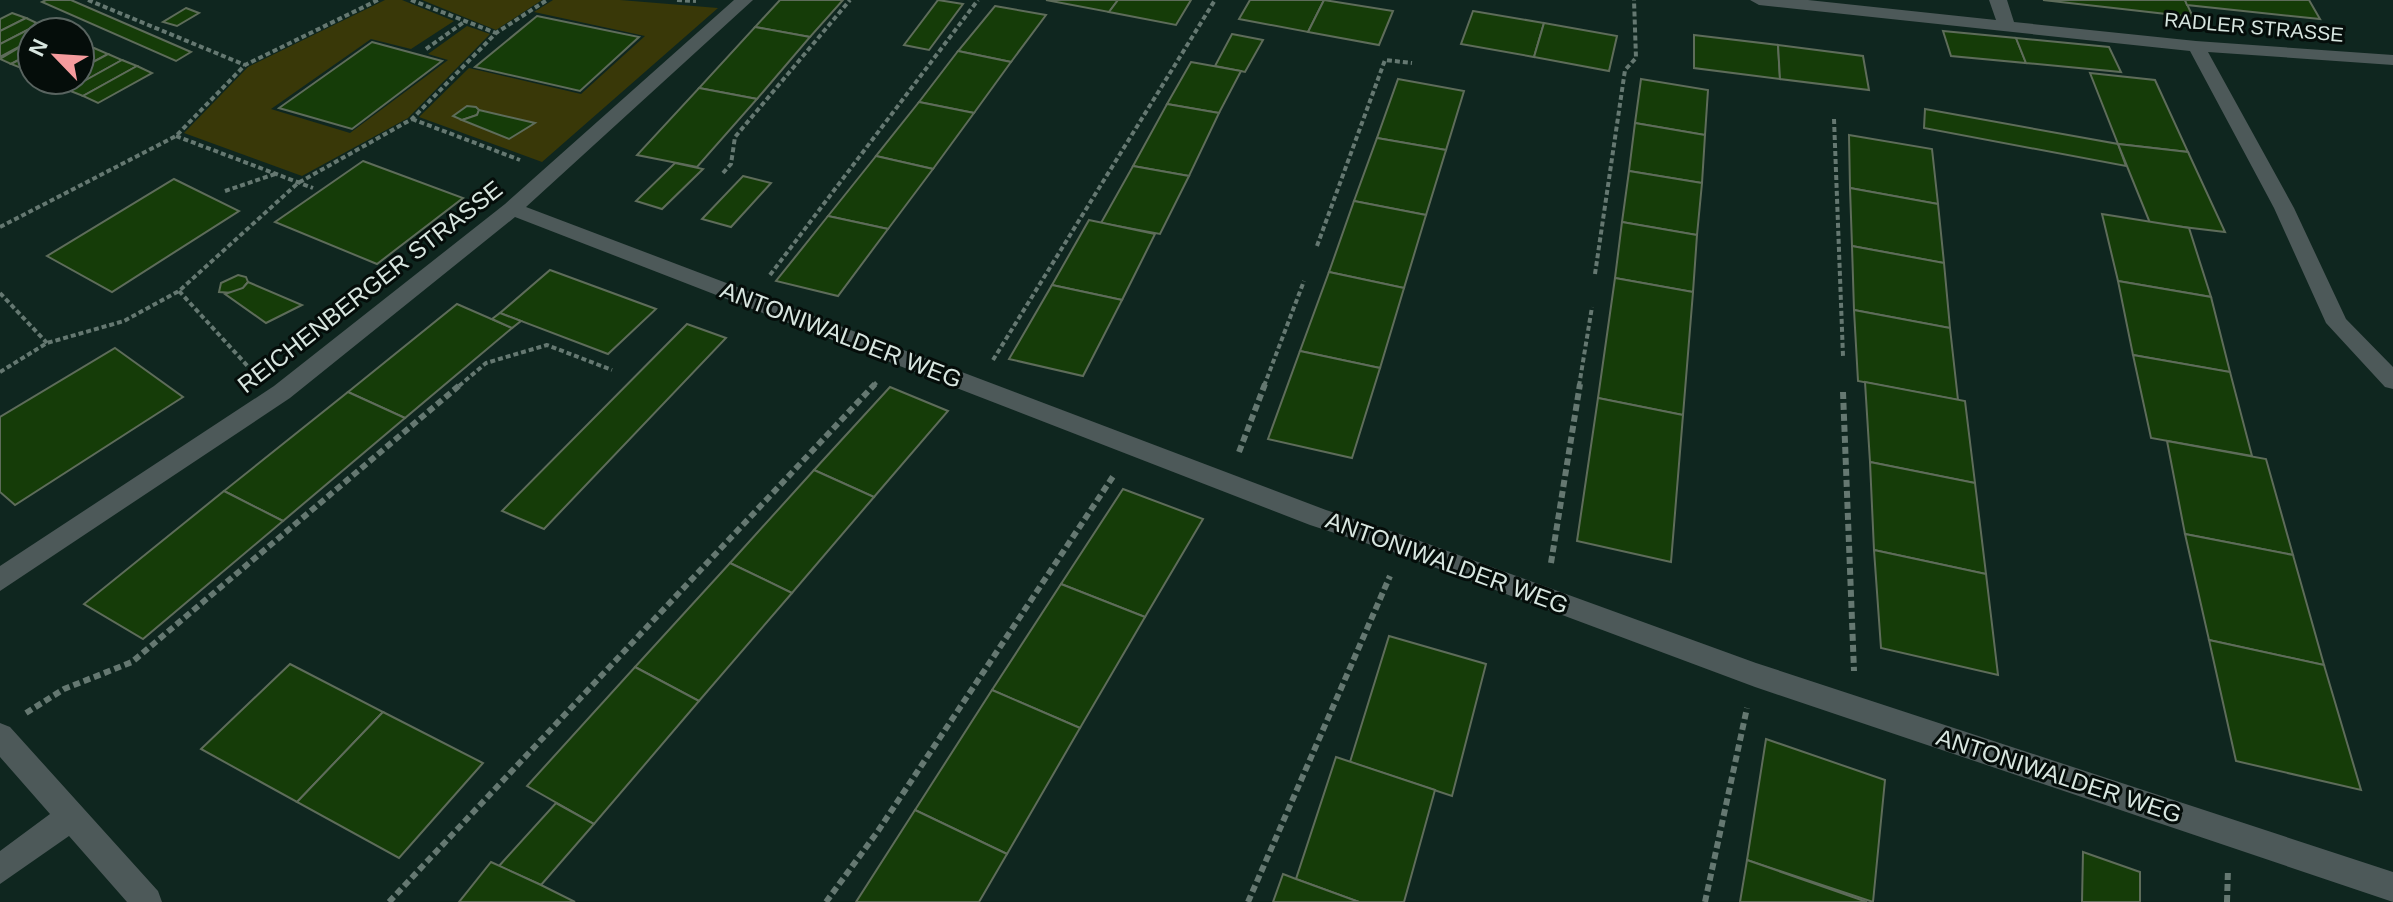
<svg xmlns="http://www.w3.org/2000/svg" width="2393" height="902" font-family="Helvetica,sans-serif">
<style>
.green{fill:#393808}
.building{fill:#153c08;stroke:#5e6c5a;stroke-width:2}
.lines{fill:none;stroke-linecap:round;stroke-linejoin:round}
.path-far1{stroke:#657871;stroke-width:4;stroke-dasharray:5 3;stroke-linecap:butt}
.path{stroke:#657871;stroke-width:6;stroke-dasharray:7 4;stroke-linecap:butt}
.minor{fill:#4d5959;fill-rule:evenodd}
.labels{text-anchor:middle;stroke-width:6;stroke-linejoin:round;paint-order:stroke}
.far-street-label{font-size:20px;fill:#d8e6e0;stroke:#050d0a}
.street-label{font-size:24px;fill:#d8e6e0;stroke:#050d0a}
</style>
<rect width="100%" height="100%" fill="#0f261f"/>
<g class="green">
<polygon points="385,0 402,0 454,21 411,49 371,39 271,109 350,133 448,60 428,54 467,26 490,34 408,118 302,176 184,133 248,67"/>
<polygon points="422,0 542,0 496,30"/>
<polygon points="553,0 620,0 718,8 542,162 419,117 469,68 581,94 645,36 534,12"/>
</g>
<g class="building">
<polygon points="46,0 71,0 191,52 176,61 42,2"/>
<polygon points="780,0 843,0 810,37 755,27"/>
<polygon points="938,0 963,4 929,50 904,45"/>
<polygon points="1046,0 1118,0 1109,12"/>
<polygon points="1118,0 1191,0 1176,25 1109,12"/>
<polygon points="1250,0 1324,0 1308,32 1239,19"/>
<polygon points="1324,0 1393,11 1379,45 1308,32"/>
<polygon points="2185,0 2193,17 2043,0"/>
<polygon points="2185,0 2309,0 2320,19 2187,5"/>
<polygon points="995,6 1046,15 1011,62 958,51"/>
<polygon points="186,8 199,13 177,26 163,22"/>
<polygon points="1473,11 1544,23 1534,57 1461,44"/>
<polygon points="12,13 26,18 0,31 0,19"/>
<polygon points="537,16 639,37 580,91 475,67"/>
<polygon points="26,18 39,24 0,44 0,31"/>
<polygon points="1544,23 1617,36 1609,71 1534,57"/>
<polygon points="39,24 52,30 32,32 32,40 0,57 0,44"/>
<polygon points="755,27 810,37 757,99 699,88"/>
<polygon points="1943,31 2016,38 2026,63 1951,56"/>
<polygon points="1232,34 1263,40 1245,72 1215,66"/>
<polygon points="1694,35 1778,45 1780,79 1694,68"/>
<polygon points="2016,38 2109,47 2121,72 2026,63"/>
<polygon points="32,40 32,53 11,64 0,59"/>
<polygon points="372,42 442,61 352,129 279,108"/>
<polygon points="1778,45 1863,56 1869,90 1780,79"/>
<polygon points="94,48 108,54 80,69 80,56"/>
<polygon points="958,51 1011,62 974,113 919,102"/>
<polygon points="32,53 32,67 26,70 11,64"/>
<polygon points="108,54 122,60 68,90 54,83 80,80 80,69"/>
<polygon points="122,60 137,66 83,96 68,90"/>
<polygon points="1191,62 1241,71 1219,113 1167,104"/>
<polygon points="137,66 152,73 98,103 83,96"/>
<polygon points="2090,73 2155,80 2188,152 2118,144"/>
<polygon points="1398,79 1464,91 1446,150 1377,138"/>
<polygon points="1641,79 1708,90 1705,135 1635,123"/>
<polygon points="699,88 757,99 697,167 637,155"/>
<polygon points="919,102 974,113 933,169 876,156"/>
<polygon points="1167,104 1219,113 1189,176 1133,166"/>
<polygon points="467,106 476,107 479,110 477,115 462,120 453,116"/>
<polygon points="1925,109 2118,144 2126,166 1924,128"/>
<polygon points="479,110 535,123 509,139 462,120 477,115"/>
<polygon points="1635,123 1705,135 1702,183 1629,171"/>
<polygon points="1849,135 1932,149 1938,204 1850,188"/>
<polygon points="1377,138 1446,150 1426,215 1354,201"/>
<polygon points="2118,144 2188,152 2225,232 2150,223"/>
<polygon points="876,156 933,169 888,229 828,216"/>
<polygon points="363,161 463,198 377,264 275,222"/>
<polygon points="675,163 703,169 662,209 636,201"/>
<polygon points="1133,166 1189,176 1160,234 1101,223"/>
<polygon points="1629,171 1702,183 1697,235 1622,222"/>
<polygon points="743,176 771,183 731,227 702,219"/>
<polygon points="174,179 239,211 112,292 47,256"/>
<polygon points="1850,188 1938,204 1944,263 1852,246"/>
<polygon points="1354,201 1426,215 1404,288 1329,272"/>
<polygon points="2102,214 2189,228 2211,297 2118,281"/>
<polygon points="828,216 888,229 838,296 776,281"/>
<polygon points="1089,220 1155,234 1122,300 1052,285"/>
<polygon points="1622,222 1697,235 1693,292 1615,278"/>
<polygon points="1852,246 1944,263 1950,328 1854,310"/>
<polygon points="550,270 656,309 608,354 500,313"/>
<polygon points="1329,272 1404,288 1380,368 1300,351"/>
<polygon points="238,275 246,277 248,282 243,288 234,293 219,292 221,283"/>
<polygon points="1615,278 1693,292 1683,415 1598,398"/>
<polygon points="2118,281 2211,297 2230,372 2133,355"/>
<polygon points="248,282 302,305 266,323 225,294 243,288"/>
<polygon points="1052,285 1122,300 1083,376 1009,359"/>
<polygon points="457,304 512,328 405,418 348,392"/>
<polygon points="1854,310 1950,328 1958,400 1858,381"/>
<polygon points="500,313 521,321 512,328 492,319"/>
<polygon points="687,324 726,338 544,529 502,511"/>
<polygon points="115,348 183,397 15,505 0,492 0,417"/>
<polygon points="1300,351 1380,368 1352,458 1268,439"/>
<polygon points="2133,355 2230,372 2252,456 2151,438"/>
<polygon points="1865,382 1965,401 1975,483 1870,462"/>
<polygon points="890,387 948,411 874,497 814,470"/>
<polygon points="348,392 405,418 283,521 224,491"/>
<polygon points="1598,398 1683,415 1671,562 1577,541"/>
<polygon points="2167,441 2266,459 2293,555 2185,534"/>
<polygon points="1870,462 1975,483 1986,574 1874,550"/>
<polygon points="814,470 874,497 792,593 730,563"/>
<polygon points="1123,489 1203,519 1145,617 1061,584"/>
<polygon points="224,491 283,521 143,639 84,604"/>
<polygon points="2185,534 2293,555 2324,665 2209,640"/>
<polygon points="1874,550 1986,574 1998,675 1881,648"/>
<polygon points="730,563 792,593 699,701 635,667"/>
<polygon points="1061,584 1145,617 1080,728 992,690"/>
<polygon points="1389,636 1486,664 1452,796 1350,762"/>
<polygon points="2209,640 2324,665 2361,790 2236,761"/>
<polygon points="290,664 383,712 297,802 201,749"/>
<polygon points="635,667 699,701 594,824 527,786"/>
<polygon points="992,690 1080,728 1007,854 915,810"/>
<polygon points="383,712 483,763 399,858 297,802"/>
<polygon points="1766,739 1885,780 1873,902 1747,860"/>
<polygon points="1336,757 1435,790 1404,902 1359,902 1296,879"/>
<polygon points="556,803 594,824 541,885 499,866"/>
<polygon points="915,810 1007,854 979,902 856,902"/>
<polygon points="2083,852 2140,872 2140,902 2082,902"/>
<polygon points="1747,860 1867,902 1740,902"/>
<polygon points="491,862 541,885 575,902 459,902"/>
<polygon points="1283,874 1296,879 1359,902 1273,902"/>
</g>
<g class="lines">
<g class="path-far1">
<polyline points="88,0 245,65"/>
<polyline points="411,0 496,33"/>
<polyline points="677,0 696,1"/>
<polyline points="426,49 464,22"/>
<polyline points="412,119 520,160"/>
<polyline points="1834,119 1843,356"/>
<polyline points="176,136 313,188"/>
<polyline points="723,173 731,164 735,137 850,0"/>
<polyline points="225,191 275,174"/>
<polyline points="0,227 176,136 245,65 378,0"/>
<polyline points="1317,246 1385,60 1412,63"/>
<polyline points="1595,274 1625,70 1636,58 1634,0"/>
<polyline points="770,275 978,0"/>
<polyline points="179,291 254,373"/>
<polyline points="0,293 47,343"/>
<polyline points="993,360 1215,0"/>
<polyline points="0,372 47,343 124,321 179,291 298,183 412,119 496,33 547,0"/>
<polyline points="459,386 486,363 547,345 612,370"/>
<polyline points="873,386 878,381"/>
<polyline points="1264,386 1304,281"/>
<polyline points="1579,386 1592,307"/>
</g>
<g class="path">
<polyline points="1843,392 1854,671"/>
<polyline points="1239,452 1265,384"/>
<polyline points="1551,563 1580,384"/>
<polyline points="26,713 64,689 132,662 461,384"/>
<polyline points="389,902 875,384"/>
<polyline points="826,902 878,831 1114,475"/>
<polyline points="1248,902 1390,576"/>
<polyline points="1705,902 1747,708"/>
<polyline points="2227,902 2228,869"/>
</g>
<g class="minor">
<polygon points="734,0 753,0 526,207 1326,510 1412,538 1756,663 2393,872 2393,902 1755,687 1396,553 1310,525 515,217 290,398 0,591 0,566 274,386 505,204"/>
<polygon points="1750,0 1808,0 1996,20 1989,0 2007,0 2014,22 2196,41 2393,55 2393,65 2208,52 2294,208 2346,319 2393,367 2393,389 2385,387 2326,323 2274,208 2190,51 1759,5"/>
<polygon points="0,723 10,727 158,891 162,902 127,902 69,836 0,884 0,851 50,814 0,757"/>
</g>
</g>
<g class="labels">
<g class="far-street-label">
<text transform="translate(2254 27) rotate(5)" y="7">RADLER STRASSE</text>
</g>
<g class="street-label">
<text transform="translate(370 287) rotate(-38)" y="8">REICHENBERGER STRASSE</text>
<text transform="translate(841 335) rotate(21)" y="8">ANTONIWALDER WEG</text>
<text transform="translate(1447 563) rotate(20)" y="8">ANTONIWALDER WEG</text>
<text transform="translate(2059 776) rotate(18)" y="8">ANTONIWALDER WEG</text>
</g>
</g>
<g transform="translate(56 56) rotate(295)"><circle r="38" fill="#050d0a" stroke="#596460" stroke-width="2"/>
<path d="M0-6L14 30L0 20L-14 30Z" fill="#f59b9d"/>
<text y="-12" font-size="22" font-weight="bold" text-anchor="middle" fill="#d8e6e0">N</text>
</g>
</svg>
